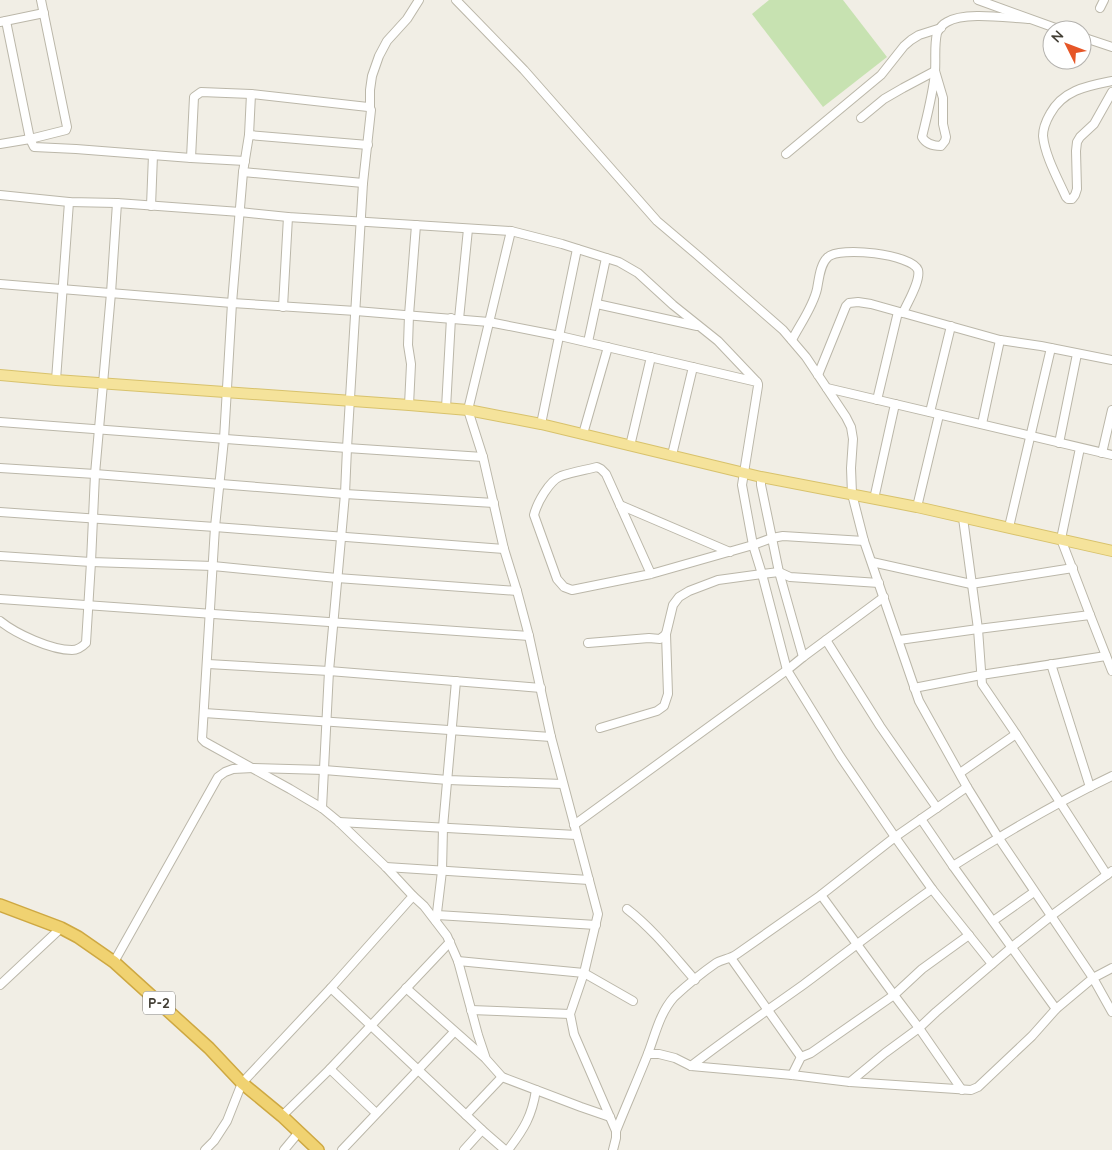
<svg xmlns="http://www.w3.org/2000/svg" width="1112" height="1150" font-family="Quicksand,sans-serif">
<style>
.green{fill:#c7e2b1}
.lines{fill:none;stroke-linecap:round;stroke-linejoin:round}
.minor-casing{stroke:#bbb7a9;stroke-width:10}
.major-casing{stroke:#d8c26c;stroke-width:12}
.highway-casing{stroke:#cea842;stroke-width:14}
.minor{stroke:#fff;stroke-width:8}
.major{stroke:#f5e39b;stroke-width:10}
.highway{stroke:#f0d271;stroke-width:11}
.labels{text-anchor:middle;stroke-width:4.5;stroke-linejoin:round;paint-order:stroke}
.shield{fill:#fff;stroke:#7b7972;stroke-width:1}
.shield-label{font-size:14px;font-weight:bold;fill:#433f35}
</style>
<rect width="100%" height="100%" fill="#f1eee5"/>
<polygon class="green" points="769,0 843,0 887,57 823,107 752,14"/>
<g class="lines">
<g class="minor-casing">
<g id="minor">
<polyline points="456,0 524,70 657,221 696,254 783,330 806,357 846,417 851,427 853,439 851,468 852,494 864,541 919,701 967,787 998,837 1093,978 1056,1009 1032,1036 978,1087 971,1090 850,1082 792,1075 691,1066 675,1058 659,1054 648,1054"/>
<polyline points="978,0 1061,30"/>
<polyline points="1100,8 1104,0"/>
<polyline points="6,21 30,139 34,147 76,149 191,158 245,161"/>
<polyline points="0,22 44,13"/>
<polyline points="1082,37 1112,47"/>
<path d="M935 71 943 98V124L946 137 945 141 941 146C934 146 926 144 922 137 927 116 933 94 935 72 936 60 934 46 937 33 939 29 943 24 947 22 964 11 1008 18 1028 19"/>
<path d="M1112 81C1087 86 1063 90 1050 114 1046 121 1043 127 1043 136 1045 156 1058 179 1066 197L1068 199H1072L1075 195 1077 189 1076 151 1077 142 1080 137 1094 124 1112 92"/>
<polyline points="370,108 370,90 372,76 379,56 387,41 407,19 419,0"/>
<polyline points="861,118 884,99 903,88 935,71"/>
<polyline points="249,135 368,145"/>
<polyline points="0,144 30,139 66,130 67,127 41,0"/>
<polyline points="786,154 881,75 904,46 911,40 919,35 941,28"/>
<polyline points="191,158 194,97 201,92 251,94 368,107 370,108 371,110 363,183 347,448 345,494 329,671 322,808"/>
<polyline points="243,172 363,183"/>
<polyline points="0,195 69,202 117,203 240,212 288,217 511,231 562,244 619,262 638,273 673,305 718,341 757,382"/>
<polyline points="151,206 153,155"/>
<polyline points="511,231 468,410 483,457 504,549 517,591 529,636 551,737 598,914 584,973 570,1014 574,1034 616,1131"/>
<polyline points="0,284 232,303 356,311 489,322 560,336 757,382 758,384 758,386 742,485 753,545 762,574 787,670 840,756 895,837 932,889 992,964"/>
<polyline points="597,304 697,326"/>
<polyline points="283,307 288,217"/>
<polyline points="459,319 468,229"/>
<path d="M792 340C800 324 813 307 817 289 819 279 820 264 828 257 839 246 912 254 918 270 921 281 907 303 903 313"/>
<polyline points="588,342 606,258"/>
<polyline points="818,375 846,306 849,303 858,302 871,304 1000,340 1041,346 1112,360"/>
<polyline points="56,380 69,202"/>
<polyline points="827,388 1112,455"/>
<polyline points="877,400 898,312"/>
<polyline points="409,405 411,364 408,345 409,315 416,225"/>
<polyline points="446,408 451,318"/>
<polyline points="930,412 951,326"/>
<polyline points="0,422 347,448 483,457"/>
<polyline points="541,424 577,249"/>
<polyline points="982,424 1000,340"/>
<polyline points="583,434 608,347"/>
<polyline points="1059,443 1077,354"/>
<polyline points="630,446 651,357"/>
<polyline points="1080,448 1061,539 1090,615 1112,671"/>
<polyline points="1102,453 1112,410"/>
<polyline points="672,455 693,367"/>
<polyline points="0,468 95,474 345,494 494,503"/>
<polyline points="761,477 761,485 779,572 803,657"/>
<polyline points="874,499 895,404"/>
<polyline points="620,505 730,552"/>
<polyline points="917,507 939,415"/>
<polyline points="0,512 215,527 504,549"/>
<polyline points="963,518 978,629 982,684 1016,734 1107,875"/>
<polyline points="1009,527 1051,348"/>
<polyline points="0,556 91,562 213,566 337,578 517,591"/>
<polyline points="872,562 971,584 1073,568"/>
<path d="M651 574 606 474 601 469 597 467C585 470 572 472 561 476 549 481 537 503 534 515L557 579 564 587 572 590 651 574 753 545 772 538 783 536 864 541"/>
<polyline points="0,599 529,636"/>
<path d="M0 621C16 634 51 650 72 650 77 650 82 647 86 643L91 562 95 474 111 293 117 203"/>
<polyline points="826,640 880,726 937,808"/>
<polyline points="899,640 978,629 1090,615"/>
<polyline points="588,643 649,638 660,639 666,634 673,605 679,597 689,591 718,580 762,574 779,572 790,577 879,583"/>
<polyline points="208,664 329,671 541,688"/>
<polyline points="1051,664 1090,787"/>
<polyline points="914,688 981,675 1106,656"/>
<polyline points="204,713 551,737"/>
<polyline points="600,728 657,711 664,706 668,694 666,634"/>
<polyline points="960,773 1016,734"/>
<polyline points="921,819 953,866 1056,1009"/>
<polyline points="339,822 576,835"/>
<polyline points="574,825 787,670 803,657 884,597"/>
<path d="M953 866C1005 833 1057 802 1112 776"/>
<polyline points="386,867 589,880"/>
<polyline points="821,895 894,995 919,1028 962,1090"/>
<polyline points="413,896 424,906 447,936 458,961 478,1035 486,1059 502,1077 581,1107 610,1117"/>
<path d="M627 909C653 929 674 956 695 980"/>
<polyline points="437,915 596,925"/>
<polyline points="436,921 442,871 443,827 456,681"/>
<polyline points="993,921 1034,892"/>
<polyline points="731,958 801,1057"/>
<polyline points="458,961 584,973 633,1001"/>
<polyline points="114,962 218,777 225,772 233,769 253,768 324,770 448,780 563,784"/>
<polyline points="1112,968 1093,978 1112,1012"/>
<polyline points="0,985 61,928"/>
<polyline points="331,988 482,1130 505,1150"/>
<polyline points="406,988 484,1057"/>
<polyline points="471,1010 570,1014"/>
<path d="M691 1066C727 1038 765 1012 803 985 846 953 888 920 932 889"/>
<polyline points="330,1069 376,1113"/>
<polyline points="792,1075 801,1057 811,1053 894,995 922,969 969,935"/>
<polyline points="850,1082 885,1053 919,1028 936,1012 1012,947 1051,916 1112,871"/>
<polyline points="466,1115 502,1077"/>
<polyline points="282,1116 330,1069 450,942"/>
<polyline points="205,1150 214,1141 227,1121 242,1083 331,988 413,896 386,867 339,822 322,808 290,789 205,742 202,739 215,527 224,439 232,303 243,172 249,135 251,94"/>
<polyline points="284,1150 299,1132"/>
<polyline points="342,1150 454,1032"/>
<polyline points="464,1150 482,1130"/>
<path d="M508 1150C524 1129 532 1116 536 1090"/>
<path d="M613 1150 616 1138V1131C626 1106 637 1081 647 1056 655 1036 659 1014 674 997 686 986 703 972 716 963 723 959 730 959 737 954L821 895 895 837 967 787"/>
</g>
</g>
<g class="major-casing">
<polyline id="major" points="0,375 56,380 409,405 468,410 541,424 761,477 917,507 1112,551"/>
</g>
<g class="highway-casing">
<polyline id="highway" points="0,905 61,928 78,937 114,962 209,1048 242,1083 282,1116 318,1150"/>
</g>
<use href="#minor" class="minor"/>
<use href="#major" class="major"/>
<use href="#highway" class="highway"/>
</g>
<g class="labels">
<rect class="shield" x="143" y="991.5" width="32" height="23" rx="4"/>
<g class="shield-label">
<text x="159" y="1008">P-2</text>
</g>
</g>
<g transform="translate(1067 45) rotate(312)"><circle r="24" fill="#ffffff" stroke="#b4b2ae"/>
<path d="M0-4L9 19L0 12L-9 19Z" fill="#e65627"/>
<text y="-8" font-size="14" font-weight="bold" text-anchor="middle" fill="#433f35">N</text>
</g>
</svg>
